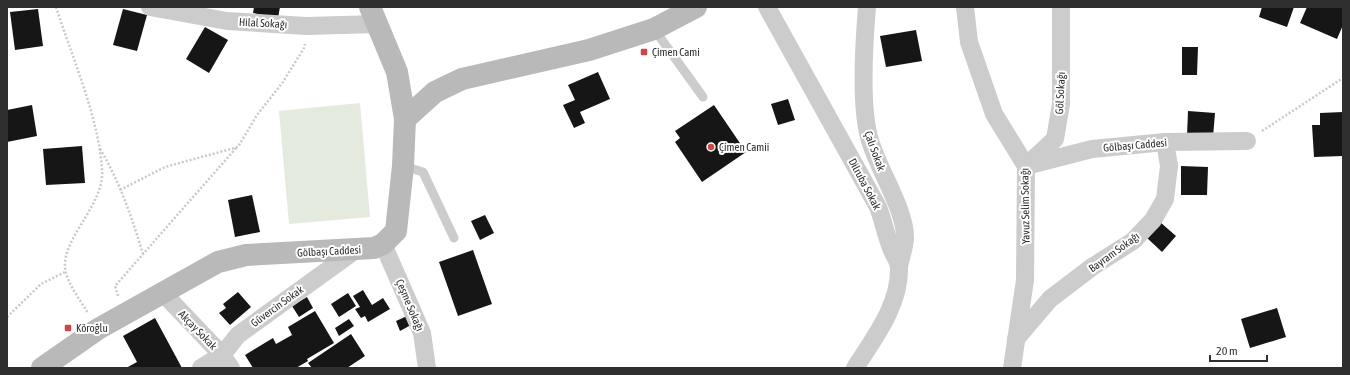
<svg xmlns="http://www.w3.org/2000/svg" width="1350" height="375" font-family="'Asap Condensed',sans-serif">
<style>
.green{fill:#e4eade}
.building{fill:#161616}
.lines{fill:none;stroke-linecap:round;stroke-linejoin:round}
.path{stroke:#c9c9c9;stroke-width:2.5;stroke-dasharray:2 2;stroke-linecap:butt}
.lane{stroke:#ccc;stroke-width:9}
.street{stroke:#ccc;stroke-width:18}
.secondary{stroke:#b9b9b9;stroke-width:22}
.poi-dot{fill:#d24547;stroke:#fff;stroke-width:1.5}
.labels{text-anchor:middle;stroke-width:4;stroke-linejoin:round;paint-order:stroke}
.street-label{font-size:11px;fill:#2f2f2f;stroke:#fff}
.poi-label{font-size:11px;fill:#2f2f2f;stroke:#fff;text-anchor:start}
</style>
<rect width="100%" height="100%" fill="#fff"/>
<polygon class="green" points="360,103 370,217 289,224 279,111"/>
<g class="building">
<polygon points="254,7 280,7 278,18 253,13"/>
<polygon points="1262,7 1294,7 1287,27 1259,17"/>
<polygon points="1307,7 1343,8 1343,25 1337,39 1300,23"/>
<polygon points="38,9 43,46 15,50 10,12"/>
<polygon points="123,9 147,15 137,51 113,45"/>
<polygon points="205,27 228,40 209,73 186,59"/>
<polygon points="916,30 922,61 886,67 880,36"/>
<polygon points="1182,47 1198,47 1197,75 1182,75"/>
<polygon points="598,72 610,99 580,112 585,123 574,128 563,105 575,100 568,85"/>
<polygon points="788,99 795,120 778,125 771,104"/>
<polygon points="32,105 37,136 7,142 7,110"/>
<polygon points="714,105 746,152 702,182 675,142 680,138 675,131"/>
<polygon points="1188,111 1215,113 1213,137 1187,136"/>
<polygon points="1343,112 1343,156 1314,157 1312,125 1320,125 1320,113"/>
<polygon points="82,146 85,183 46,185 43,149"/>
<polygon points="1181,166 1208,167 1207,195 1181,195"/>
<polygon points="252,195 260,232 235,237 228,200"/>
<polygon points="485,215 494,233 480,240 471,221"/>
<polygon points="1160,222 1176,236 1162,252 1146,237"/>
<polygon points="473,250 492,304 458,316 439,262"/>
<polygon points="363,290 372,305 383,298 390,309 368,322 365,316 361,318 355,309 360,307 353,296"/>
<polygon points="238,292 251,307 230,325 219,313 226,308 223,304"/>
<polygon points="348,293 356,306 339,317 331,304"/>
<polygon points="307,297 313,308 299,317 292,306"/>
<polygon points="1277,308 1286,337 1250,348 1241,319"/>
<polygon points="315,311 334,343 307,359 308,361 296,368 253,368 245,355 273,338 276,344 292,335 288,327"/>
<polygon points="407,316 411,325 400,331 396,321"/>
<polygon points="155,318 182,368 126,368 137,362 123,336"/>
<polygon points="349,319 354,326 339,336 335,328"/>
<polygon points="351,334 365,356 347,368 312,368 308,363"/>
</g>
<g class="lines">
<g class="path">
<path d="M56 7C72 57 99 118 102 170 105 206 57 242 66 273 70 287 80 300 88 313"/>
<polyline points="1262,131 1343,78"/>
<path d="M100 149C120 182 132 218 143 254"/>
<polyline points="120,190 165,167 238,147 257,115 283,82 304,48 305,44"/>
<polyline points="118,296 115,286 237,147"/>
<polyline points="7,317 41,284 65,272"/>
</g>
<g class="lane">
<polyline points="654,29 703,97"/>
<polyline points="403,166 423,172 454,238"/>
</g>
<g class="street">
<polyline points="150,7 227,21 306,26 378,24"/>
<path d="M767 7 878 207C883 220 886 235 891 248 893 254 899 261 899 268 900 305 874 338 855 368"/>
<path d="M867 7C864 43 860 103 869 137 876 166 905 208 905 237 905 246 901 257 899 266"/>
<polyline points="965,7 969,42 994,114 1026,166 1025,280 1012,368"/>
<polyline points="1028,164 1055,139 1061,104 1061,7"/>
<polyline points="1026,166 1092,149 1165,142 1247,141"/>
<polyline points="383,244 422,333 427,368"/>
<polyline points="163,293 222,355 231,368"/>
<polyline points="1016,339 1050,299 1092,267 1133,241 1153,220 1165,199 1169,166 1165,142"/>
<polyline points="201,368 222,355 238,335 357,249"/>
</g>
<g class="secondary">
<polyline points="405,119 435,92 462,79 589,50 654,29 696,7"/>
<polyline points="42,368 98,329 218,262 246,255 374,248 383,244 396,231 403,166 405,119 397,72 370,7"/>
</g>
</g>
<g class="poi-dot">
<rect x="640" y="48" width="8" height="8" rx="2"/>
<circle cx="711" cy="147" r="4"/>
<rect x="64" y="324" width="8" height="8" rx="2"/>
</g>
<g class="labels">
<g class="street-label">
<text transform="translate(263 23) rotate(3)" y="4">Hilal Sokağı</text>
<text transform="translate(1060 93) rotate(-87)" y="4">Göl Sokağı</text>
<text transform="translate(1135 145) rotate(-5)" y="4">Gölbaşı Caddesi</text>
<text transform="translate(875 151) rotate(70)" y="4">Çalı Sokak</text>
<text transform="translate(865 184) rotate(62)" y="4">Dilruba Sokak</text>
<text transform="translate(1025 206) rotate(-91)" y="4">Yavuz Selim Sokağı</text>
<text transform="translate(329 251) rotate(-3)" y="4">Gölbaşı Caddesi</text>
<text transform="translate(1114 252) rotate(-36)" y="4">Bayram Sokağı</text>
<text transform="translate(410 305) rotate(67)" y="4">Çeşme Sokağı</text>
<text transform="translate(277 306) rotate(-36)" y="4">Güvercin Sokak</text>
<text transform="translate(198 330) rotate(46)" y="4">Akçay Sokak</text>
</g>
<g class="poi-label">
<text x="652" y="56">Çimen Cami</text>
<text x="719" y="151">Çimen Camii</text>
<text x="76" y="332">Köroğlu</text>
</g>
</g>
<rect width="1350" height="375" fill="none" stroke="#2f2f2f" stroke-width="16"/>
<path d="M1210 355v6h57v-6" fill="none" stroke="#2f2f2f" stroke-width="2"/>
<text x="1216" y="355" font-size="12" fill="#2f2f2f" stroke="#ffffff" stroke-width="3" paint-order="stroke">20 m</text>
</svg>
